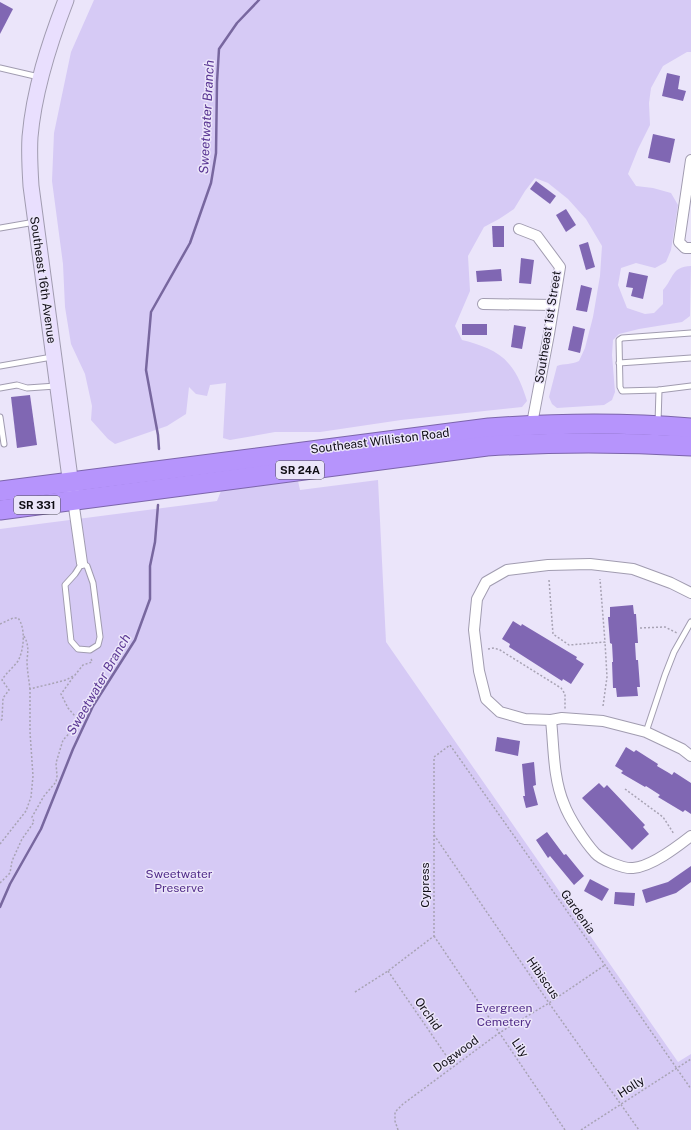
<svg xmlns="http://www.w3.org/2000/svg" width="691" height="1130" font-family="'Public Sans',sans-serif">
<style>
.green{fill:#d6caf5}
.lines{fill:none;stroke-linecap:round;stroke-linejoin:round}
.stream{stroke:#78679f;stroke-width:2.5}
.building{fill:#8067b3}
.lane-casing{stroke:#a19cb0;stroke-width:7}
.street-casing{stroke:#a19cb0;stroke-width:12}
.secondary-casing{stroke:#a19cb0;stroke-width:17}
.highway-casing{stroke:#7c65ab;stroke-width:21}
.path{stroke:#a8a3b4;stroke-width:1.5;stroke-dasharray:2 2;stroke-linecap:butt}
.lane{stroke:#fff;stroke-width:5}
.street{stroke:#fff;stroke-width:10}
.secondary{stroke:#e9dffe;stroke-width:15}
.highway{stroke:#b694fc;stroke-width:19}
.labels{text-anchor:middle;stroke-width:3;stroke-linejoin:round;paint-order:stroke}
.shield{fill:#ebe5fa;stroke:#514e59;stroke-width:1}
.shield-label{font-size:11px;font-weight:bold;fill:#0f0d14}
.street-label{font-size:12px;fill:#0f0d14;stroke:#ebe5fa}
.park-label{font-size:12px;fill:#512c88;stroke:#ebe5fa}
.water-label{font-size:13px;font-style:italic;fill:#5a3693;stroke:#ebe5fa}
</style>
<rect width="100%" height="100%" fill="#ebe5fa"/>
<g class="green">
<path d="M94 0H691V52H687L663 66 651 88 649 103 650 125 638 149 628 174 636 186 653 188 671 193 678 205 671 250 666 262 655 268 636 263 621 268 618 285 627 308 645 314 654 313 663 304V290C674 278 671 267 691 266L690 316 682 322 639 329 619 334 613 340 612 355 615 392 612 400 604 405 557 408 552 404 549 397 557 366C565 363 571 365 579 361L585 348 593 317 600 276 602 246 586 219 568 199 548 183 535 178 525 191 514 209 499 219 484 227 468 256 470 291 455 326 462 340C478 344 498 350 509 364 518 374 523 388 527 401L522 407 401 420 320 432H275L230 440 223 438 226 383 210 385 207 396 196 394 189 387 186 414 167 426 115 444 108 439 91 420 92 406 85 374 71 344 65 307 63 264 52 181 54 133 71 52Z"/>
<polygon points="378,480 386,642 678,1062 691,1054 691,1130 0,1130 0,529 217,501 221,491 298,481 300,490"/>
</g>
<g class="lines">
<g class="stream">
<polyline points="159,449 158,435 146,370 151,312 190,243 211,183 216,153 217,82 219,49 237,23 259,0"/>
<polyline points="0,907 10,884 41,829 73,749 93,706 135,640 150,599 150,566 155,542 158,505"/>
</g>
</g>
<g class="building">
<polygon points="0,2 13,9 0,34"/>
<polygon points="667,73 680,76 678,89 686,91 683,101 662,96"/>
<polygon points="653,134 675,139 670,163 648,158"/>
<polygon points="536,181 556,196 550,204 530,189"/>
<polygon points="566,209 576,225 566,232 556,215"/>
<polygon points="492,226 504,226 504,247 493,247"/>
<polygon points="588,242 595,267 586,270 579,245"/>
<polygon points="521,258 534,260 531,284 519,283"/>
<polygon points="501,269 502,281 477,282 476,271"/>
<polygon points="629,272 648,276 643,299 631,296 633,288 626,287"/>
<polygon points="581,285 592,288 587,312 576,310"/>
<rect x="462" y="324" width="25" height="11"/>
<polygon points="514,325 526,327 522,349 511,347"/>
<polygon points="573,326 585,329 580,353 568,350"/>
<polygon points="30,395 37,445 17,448 11,397"/>
<polygon points="633,605 634,614 636,614 638,643 635,643 636,660 638,660 640,687 637,687 638,696 617,697 616,688 613,688 612,662 613,662 612,644 610,643 608,617 610,617 610,607"/>
<polygon points="513,621 521,626 522,624 577,657 576,659 584,664 571,684 563,679 562,681 509,647 510,644 502,639"/>
<polygon points="497,737 520,741 518,756 495,751"/>
<polygon points="626,747 634,752 636,750 658,764 657,766 669,773 672,775 674,772 691,783 691,814 685,810 683,812 658,797 660,795 646,786 645,787 621,773 623,771 615,766"/>
<polygon points="534,762 536,785 533,786 538,805 526,808 523,796 525,796 522,764"/>
<polygon points="599,783 604,788 607,785 645,825 643,827 649,834 632,850 582,798"/>
<polygon points="547,832 564,855 566,854 584,876 574,885 550,856 548,858 536,840"/>
<polygon points="691,866 691,882 676,893 646,903 642,890 668,882"/>
<polygon points="590,879 609,889 602,901 584,891"/>
<polygon points="615,892 635,893 634,906 614,904"/>
</g>
<g class="lines">
<g class="lane-casing">
<g id="lane">
<polyline points="0,68 39,77"/>
<polyline points="0,228 35,222"/>
<polyline points="691,333 622,338 619,340 620,387 622,391 659,390 691,386"/>
<polyline points="619,363 691,358"/>
<polyline points="0,366 52,357"/>
<polyline points="0,388 17,385 27,388 56,386"/>
<polyline points="0,417 4,444"/>
<polyline points="658,423 659,390"/>
<polygon points="82,563 87,566 93,583 100,637 98,645 90,650 78,649 71,641 65,585 75,574"/>
<polyline points="646,732 665,675 674,652 691,622"/>
</g>
</g>
<g class="street-casing">
<g id="street">
<polyline points="691,160 679,242 685,248 691,248"/>
<polyline points="519,229 537,236 560,267 549,334 531,429"/>
<polyline points="483,304 553,305"/>
<polyline points="73,500 82,563"/>
<polyline points="691,593 671,583 633,569 590,564 548,565 507,570 486,582 477,599 474,630 479,671 486,699 500,712 525,719 551,720 562,718 603,721 646,732 682,749 691,756"/>
<path d="M551 720C554 748 553 778 564 804 569 818 585 842 595 853 601 860 624 869 633 868 651 867 677 847 691 836"/>
</g>
</g>
<g class="secondary-casing">
<path id="secondary" d="M66 0C49 44 34 90 30 137 29 153 30 170 31 186L72 493"/>
</g>
<g class="highway-casing">
<g id="highway">
<path d="M0 491 489 428C556 423 623 422 691 428"/>
<path d="M0 510 487 446C555 442 622 442 691 446"/>
</g>
</g>
<g class="path">
<polyline points="549,580 553,634 569,645 605,642 600,579"/>
<path d="M0 624 13 618H18C26 628 24 650 18 661 13 668 6 673 2 680L9 690 3 698 2 719 0 722"/>
<polyline points="640,628 665,627 677,633"/>
<path d="M24 636C29 645 28 651 27 660 27 670 29 680 30 689"/>
<polyline points="488,649 494,648 500,650 561,688 565,694 565,709"/>
<polyline points="603,706 607,677 605,642"/>
<polyline points="625,789 663,817 674,834"/>
<polyline points="434,835 549,1003 639,1130"/>
<polyline points="0,844 26,811 31,797 33,776 30,732 30,689 66,680 75,675 83,665 92,662 91,658"/>
<polyline points="0,883 10,873 12,861 22,839 34,822 32,817 44,796 56,782 57,776 56,763 63,740 80,722 68,708 61,694 74,676"/>
<polyline points="434,936 565,1130"/>
<polyline points="388,971 454,1067"/>
<polyline points="355,992 388,971 434,936 434,757 450,745 605,965 691,1089"/>
<polyline points="398,1130 395,1121 395,1112 403,1104 499,1033 549,1003 605,965"/>
<polyline points="581,1130 691,1059"/>
</g>
<use href="#lane" class="lane"/>
<use href="#street" class="street"/>
<use href="#secondary" class="secondary"/>
<use href="#highway" class="highway"/>
</g>
<g class="labels">
<g class="shield">
<rect x="276" y="461" width="48" height="18" rx="3"/>
<rect x="14" y="496" width="46" height="18" rx="3"/>
</g>
<g class="shield-label">
<text x="300" y="474">SR 24A</text>
<text x="37" y="509">SR 331</text>
</g>
<g class="street-label">
<text transform="translate(43 280) rotate(82)" y="4">Southeast 16th Avenue</text>
<text transform="translate(548 327) rotate(-81)" y="4">Southeast 1st Street</text>
<text transform="translate(380 441) rotate(-7)" y="4">Southeast Williston Road</text>
<text transform="translate(425 885) rotate(-90)" y="4">Cypress</text>
<text transform="translate(578 912) rotate(55)" y="4">Gardenia</text>
<text transform="translate(543 978) rotate(55)" y="4">Hibiscus</text>
<text transform="translate(428 1014) rotate(55)" y="4">Orchid</text>
<text transform="translate(520 1048) rotate(56)" y="4">Lily</text>
<text transform="translate(456 1054) rotate(-36)" y="4">Dogwood</text>
<text transform="translate(631 1087) rotate(-33)" y="4">Holly</text>
</g>
<g class="park-label">
<text x="179" y="878">Sweetwater<tspan x="179" dy="14">Preserve</tspan></text>
<text x="504" y="1012">Evergreen<tspan x="504" dy="14">Cemetery</tspan></text>
</g>
<g class="water-label">
<text transform="translate(206 117) rotate(-87)" y="5">Sweetwater Branch</text>
<text transform="translate(98 684) rotate(-60)" y="5">Sweetwater Branch</text>
</g>
</g>
</svg>
